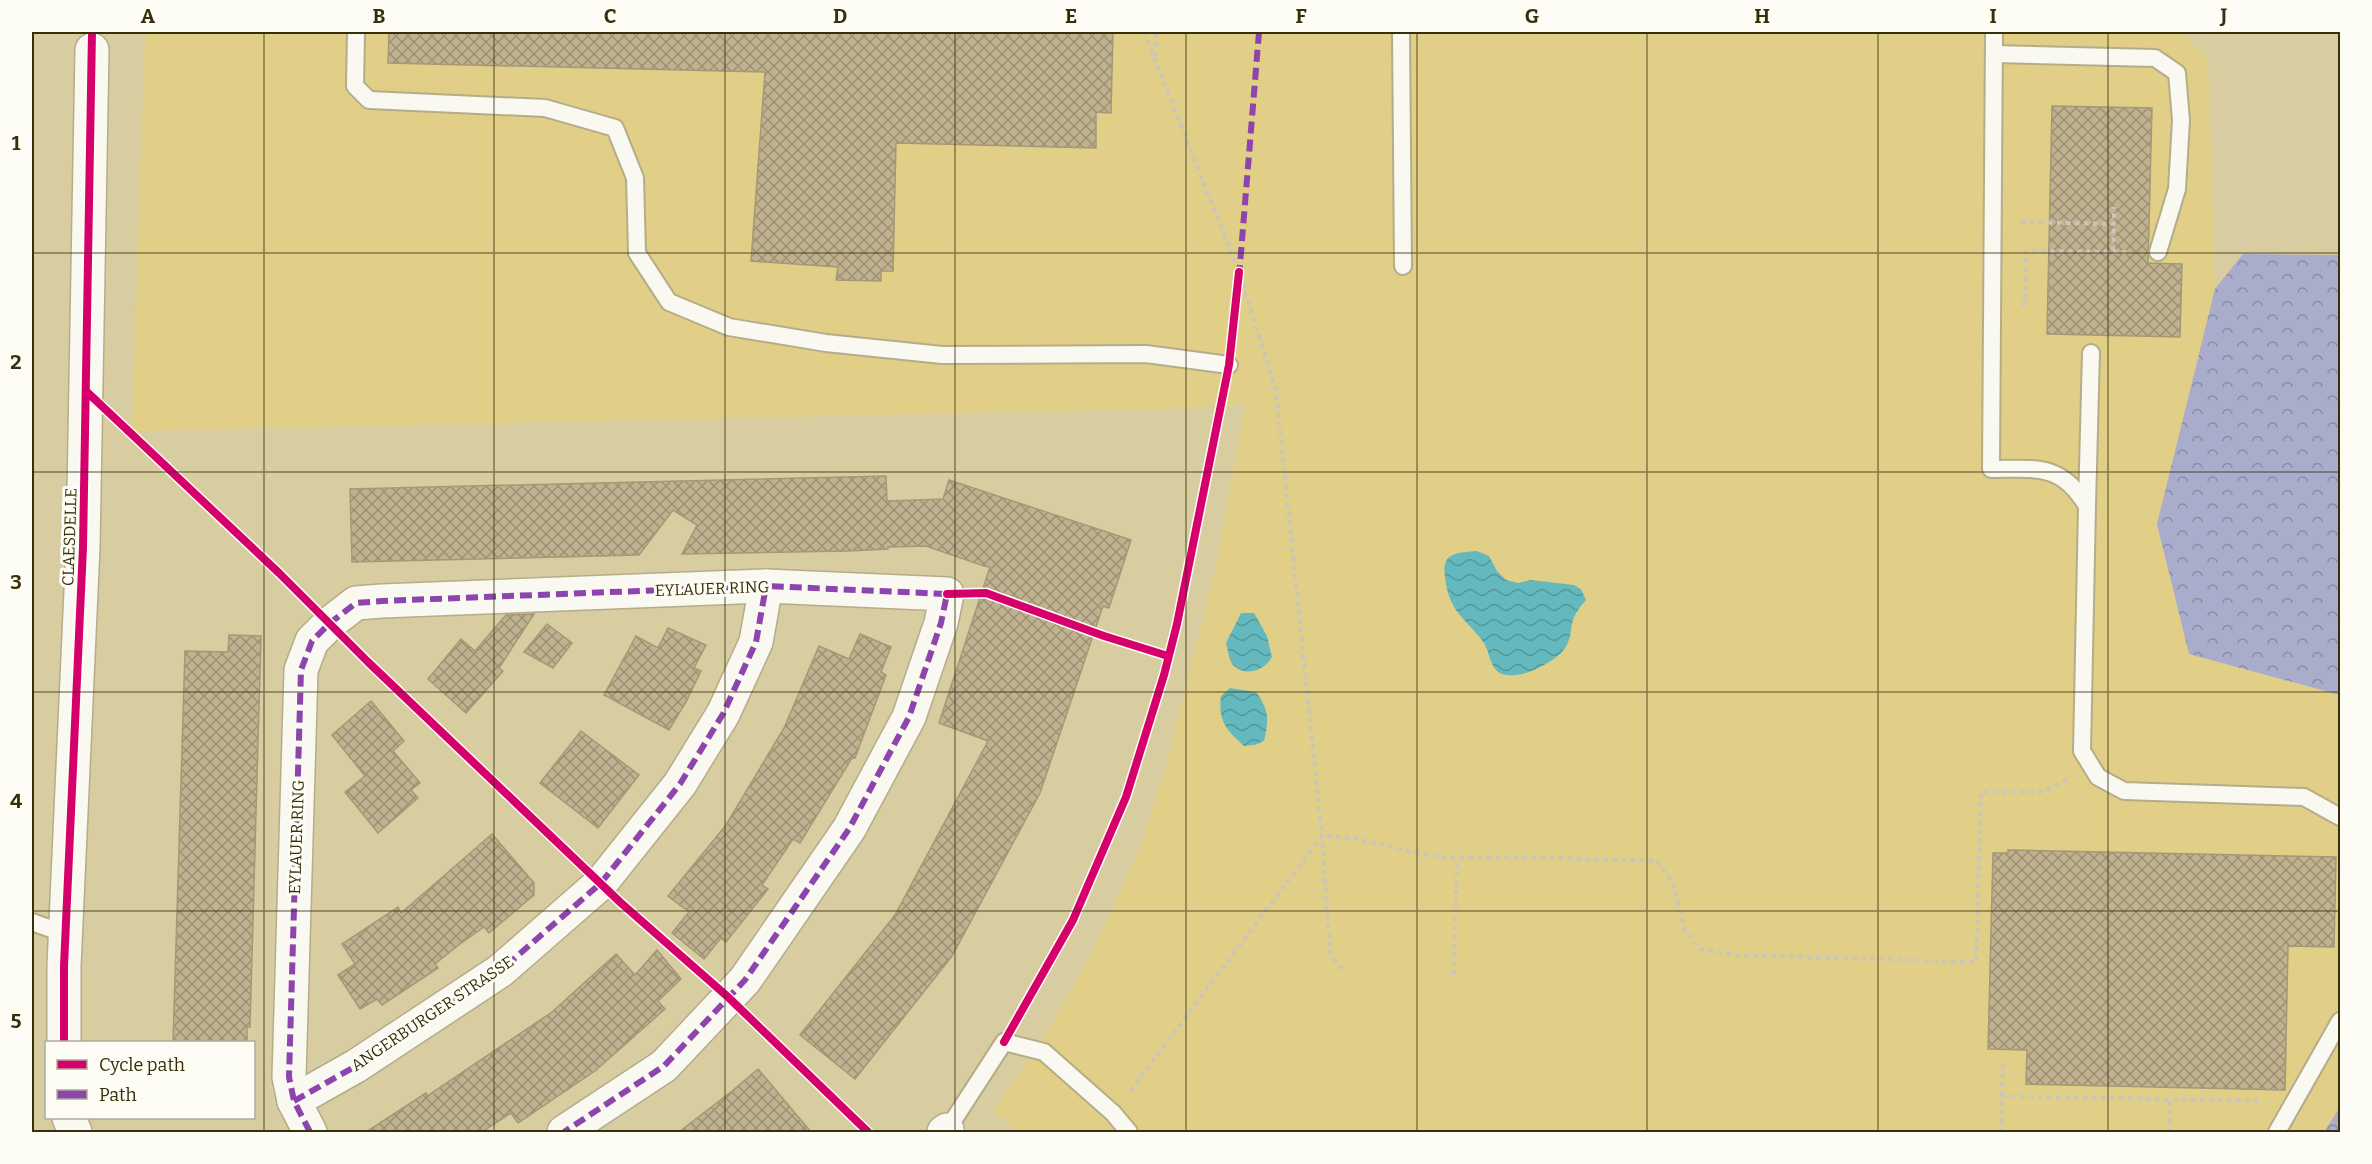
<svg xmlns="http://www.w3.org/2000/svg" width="2372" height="1164" font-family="Bitter,serif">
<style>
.built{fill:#e1cf88}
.forest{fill:url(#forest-crowns)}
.water{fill:url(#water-waves)}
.building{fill:url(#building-cross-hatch);stroke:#a59875;stroke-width:1.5}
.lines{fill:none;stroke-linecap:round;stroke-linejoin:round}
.lane-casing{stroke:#b5ac88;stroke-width:20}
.street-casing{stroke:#b5ac88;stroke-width:36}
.path{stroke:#cac6b9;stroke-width:4;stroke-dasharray:4.5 4.5;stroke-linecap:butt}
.lane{stroke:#f9f8f1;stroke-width:16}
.street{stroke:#f9f8f1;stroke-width:33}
.quiet{stroke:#8e44ad;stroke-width:6;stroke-dasharray:12 6;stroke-linecap:butt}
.cycleway-casing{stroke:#fefdf5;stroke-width:11}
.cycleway{stroke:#d6006c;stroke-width:8}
.grid{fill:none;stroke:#372e0a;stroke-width:1.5;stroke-opacity:0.55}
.labels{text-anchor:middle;stroke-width:6;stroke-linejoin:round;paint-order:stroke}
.street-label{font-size:16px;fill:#372e0a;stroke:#fefdf5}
.neatline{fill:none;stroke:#372e0a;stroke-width:2}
.grid-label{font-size:20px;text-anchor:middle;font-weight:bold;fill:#372e0a}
</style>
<defs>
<pattern id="forest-crowns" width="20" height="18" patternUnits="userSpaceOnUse" patternTransform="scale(1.5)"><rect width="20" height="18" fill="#a9accb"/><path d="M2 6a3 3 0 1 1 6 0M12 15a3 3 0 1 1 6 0" fill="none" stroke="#8a8ca3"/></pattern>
<pattern id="water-waves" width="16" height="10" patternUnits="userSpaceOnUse" patternTransform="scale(1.5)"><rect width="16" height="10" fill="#64b9be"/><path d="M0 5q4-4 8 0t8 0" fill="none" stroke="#539799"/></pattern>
<pattern id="building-cross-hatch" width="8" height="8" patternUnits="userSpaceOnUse" patternTransform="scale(1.5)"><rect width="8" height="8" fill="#c0b290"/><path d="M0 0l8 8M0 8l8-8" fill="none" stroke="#9d9174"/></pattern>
</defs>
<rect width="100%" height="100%" fill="#d8cda0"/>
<polygon class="built" points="145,32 2180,32 2208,58 2215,289 2157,524 2189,654 2340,695 2340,1107 2324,1132 1018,1132 994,1111 1055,1018 1095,947 1141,845 1169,755 1216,567 1245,403 1196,408 132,431"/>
<g class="forest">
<polygon points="2243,254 2340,255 2340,695 2189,654 2157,524 2215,289"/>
<polygon points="2340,1107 2340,1132 2324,1132"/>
</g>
<g class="water">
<path d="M1477 551 1489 556 1497 571 1506 580 1518 583 1531 580 1574 585 1581 589 1586 600C1580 607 1574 614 1572 624 1570 635 1570 644 1561 653 1548 665 1520 680 1502 674 1490 669 1490 653 1484 643 1465 617 1449 613 1445 577 1441 552 1457 553 1477 551Z"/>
<path d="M1241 613H1254L1267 636 1272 657C1265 670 1247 677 1234 666 1229 662 1228 650 1226 643Z"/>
<path d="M1230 688 1256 692C1269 710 1269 719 1264 741L1255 745 1244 746C1226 730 1218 721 1221 696Z"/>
</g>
<g class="building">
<polygon points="389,32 1113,32 1111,113 1096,112 1096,148 896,143 893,271 881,271 881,281 836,280 838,267 751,261 765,72 388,63"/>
<polygon points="2052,106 2152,108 2148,263 2182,264 2180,337 2047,334"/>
<polygon points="886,476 887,501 943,499 949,480 1131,540 1109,608 1103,606 1040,793 952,956 855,1079 800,1035 895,915 988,741 939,723 990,567 984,566 926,546 888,547 888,549 848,551 682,554 697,525 673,510 639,555 352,562 350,489"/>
<polygon points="534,614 499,668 503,671 466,713 428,679 461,639 475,651 506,615"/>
<polygon points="547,624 572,643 553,668 524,652"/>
<polygon points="668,628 706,645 694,668 701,671 686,702 669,730 604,695 636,636 658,648"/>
<polygon points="860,634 891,647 881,672 886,675 855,758 852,758 800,843 793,839 762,885 768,889 726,942 721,938 704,959 672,933 689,912 668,896 726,825 784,728 819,646 849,659"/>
<polygon points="229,635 261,636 250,1027 247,1027 247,1042 173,1042 185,651 228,652"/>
<polygon points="371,701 404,741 393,751 420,783 411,790 418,798 378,833 345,792 365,776 332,735"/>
<polygon points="581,731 639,775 598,828 540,783"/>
<polygon points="492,834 534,883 534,895 489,933 484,927 460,944 435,964 438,968 382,1005 377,999 360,1009 338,975 355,964 342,944 398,907 401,913"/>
<polygon points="2008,850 2336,857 2334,947 2288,946 2285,1090 2026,1084 2027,1050 1988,1049 1993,853 2008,853"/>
<polygon points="657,950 681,979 658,1001 665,1009 595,1071 518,1123 511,1113 482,1132 366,1132 426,1093 427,1096 552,1012 616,954 635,975"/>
<polygon points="758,1069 811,1132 679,1132 732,1091"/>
</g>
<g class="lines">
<g class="lane-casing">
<g id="lane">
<polyline points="356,32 355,86 369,100 545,108 615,128 635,178 637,253 669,302 729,327 826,343 942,355 1146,354 1229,365"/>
<polyline points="1401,32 1403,266"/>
<path d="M1994 32 1991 469C2037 469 2061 463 2087 506L2082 751 2098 777 2124 791 2304 797 2340 817"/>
<polyline points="1995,54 2155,58 2177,73 2181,120 2177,189 2158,252"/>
<polyline points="2087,505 2091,353"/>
<polyline points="32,922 65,934"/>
<polyline points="950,1132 947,1130 1004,1042 1044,1052 1113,1113 1129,1132"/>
<polyline points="2277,1132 2340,1021"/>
</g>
</g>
<g class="street-casing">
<g id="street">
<polyline points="64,1042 64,966 83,547 92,50"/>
<polyline points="294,1101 356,1066 500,971 601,883 680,784 723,714 756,642 766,586"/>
<polyline points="69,1118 75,1132"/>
<polyline points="310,1132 294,1101 289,1077 301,670 312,641 330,623 356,603 382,601 766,586 947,594 941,623 909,717 849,829 745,980 664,1066 564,1132"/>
<polyline points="944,1132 947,1130"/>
</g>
</g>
<g class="path">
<polyline points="1144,32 1239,272 1276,391 1322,836 1330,953 1344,972"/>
<polyline points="1155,56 1156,32"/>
<polyline points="2021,222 2114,224 2114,207"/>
<polyline points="2113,251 2114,224"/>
<polyline points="2021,304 2025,304 2026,251 2130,252"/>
<polyline points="1454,975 1457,858"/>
<polyline points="1130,1091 1322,836 1353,838 1425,855 1457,858 1511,857 1657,861 1672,882 1685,930 1700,949 1735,955 1976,962 1981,792 2041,792 2067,780"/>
<polyline points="2002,1096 2003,1063"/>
<polyline points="2001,1132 2002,1096 2262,1101"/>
<polyline points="2169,1132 2170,1099"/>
</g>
<use href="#lane" class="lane"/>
<use href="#street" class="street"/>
<g class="quiet">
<polyline points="1239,277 1259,32"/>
<polyline points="294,1101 356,1066 500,971 601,883 680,784 723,714 756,642 766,586"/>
<polyline points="310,1132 294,1101 289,1077 301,670 312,641 330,623 356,603 382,601 766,586 947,594 941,623 909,717 849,829 745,980 664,1066 564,1132"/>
</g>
<g class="cycleway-casing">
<g id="cycleway">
<polyline points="87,392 279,573 368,662 621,903 728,997 868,1132"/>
<polyline points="947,594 986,593 1104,636 1168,656"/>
<polyline points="64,1042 64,966 83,547 92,32"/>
<polyline points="1004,1042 1073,920 1126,797 1164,675 1177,624 1229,365 1239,272"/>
</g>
</g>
<use href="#cycleway" class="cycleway"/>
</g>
<path class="grid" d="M264 32V1132M494 32V1132M725 32V1132M955 32V1132M1186 32V1132M1417 32V1132M1647 32V1132M1878 32V1132M2108 32V1132M32 253H2340M32 472H2340M32 692H2340M32 911H2340"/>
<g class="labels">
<g class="street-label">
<text transform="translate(69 537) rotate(-88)" y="6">CLAESDELLE</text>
<text transform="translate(712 588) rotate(-2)" y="6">EYLAUER RING</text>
<text transform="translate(296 837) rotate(-88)" y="6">EYLAUER RING</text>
<text transform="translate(432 1013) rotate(-34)" y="6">ANGERBURGER STRASSE</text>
</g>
</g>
<rect width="2372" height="1164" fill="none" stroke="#fefdf5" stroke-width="66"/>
<rect x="45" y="1041" width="210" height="78" fill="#fefdf5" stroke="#aeaa97" stroke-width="1.5"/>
<rect x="57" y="1060" width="30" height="9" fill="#d6006c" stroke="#aeaa97" stroke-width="1.5"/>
<text x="99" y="1071" font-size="18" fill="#372e0a">Cycle path</text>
<rect x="57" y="1090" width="30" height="9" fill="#8e44ad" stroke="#aeaa97" stroke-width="1.5"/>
<text x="99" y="1101" font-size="18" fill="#372e0a">Path</text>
<rect x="33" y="33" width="2306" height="1098" class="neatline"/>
<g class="grid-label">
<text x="148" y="23">A</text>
<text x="379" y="23">B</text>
<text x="610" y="23">C</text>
<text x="840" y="23">D</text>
<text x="1071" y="23">E</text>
<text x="1301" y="23">F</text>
<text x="1532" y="23">G</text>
<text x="1762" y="23">H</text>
<text x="1993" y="23">I</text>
<text x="2224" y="23">J</text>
<text x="16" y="150">1</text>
<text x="16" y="369">2</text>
<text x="16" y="589">3</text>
<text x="16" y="808">4</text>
<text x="16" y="1028">5</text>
</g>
</svg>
